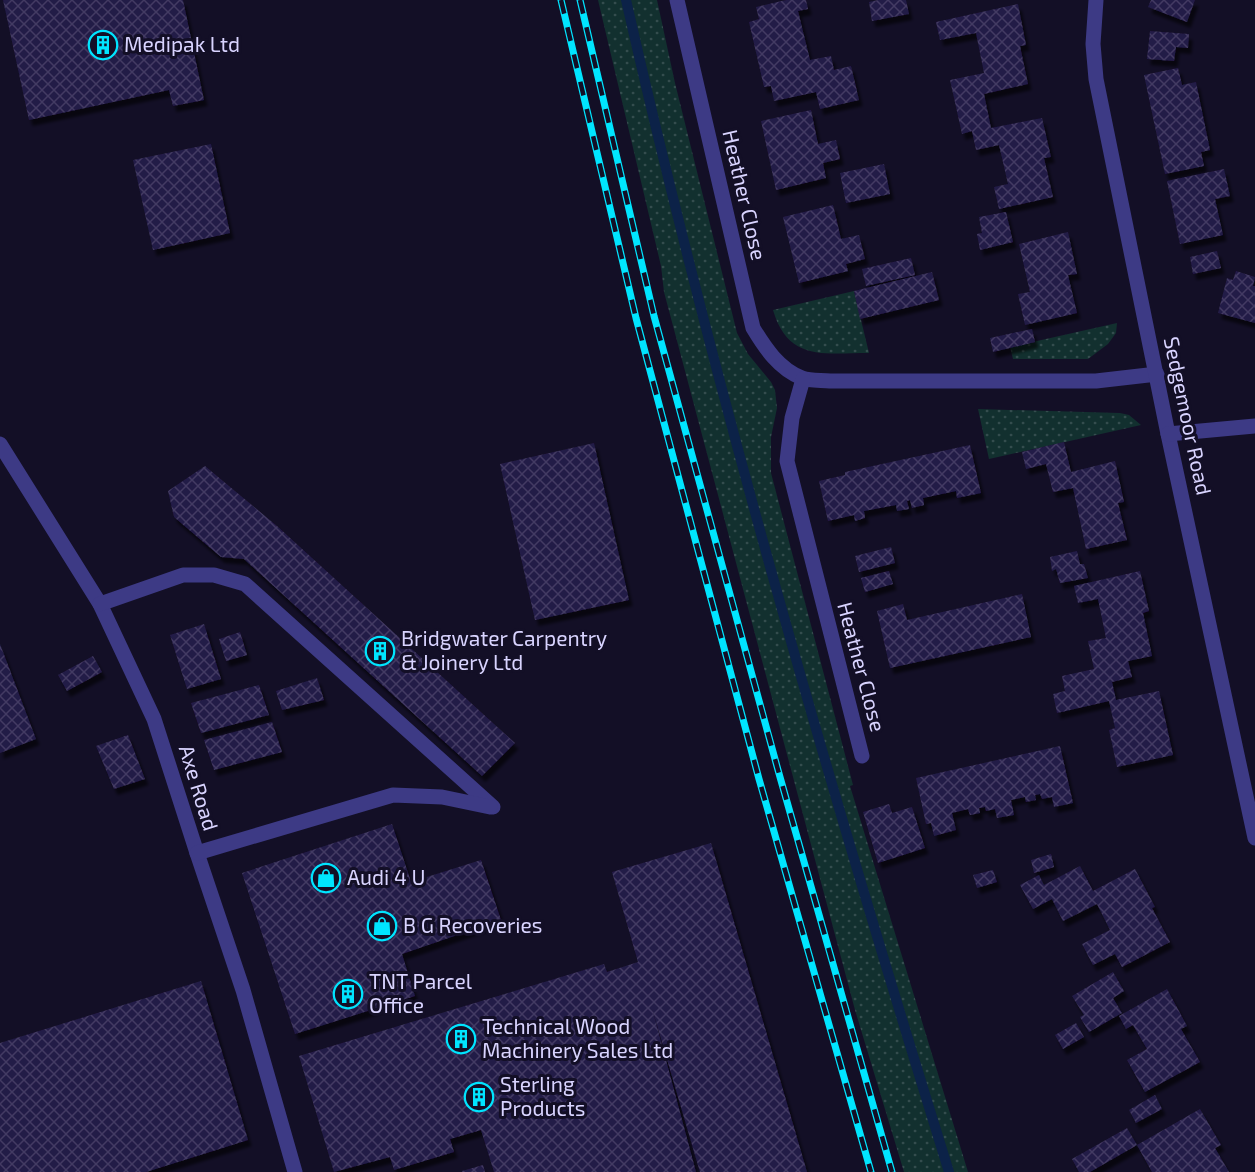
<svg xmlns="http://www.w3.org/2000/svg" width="1255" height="1172" font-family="'Exo 2',sans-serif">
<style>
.grass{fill:url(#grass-dots)}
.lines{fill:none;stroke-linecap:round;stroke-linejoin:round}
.stream{stroke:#0c2248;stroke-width:10}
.building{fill:url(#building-cross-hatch);filter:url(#shadow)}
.minor{stroke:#3d3a85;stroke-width:15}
.rail-casing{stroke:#00e5ff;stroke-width:7}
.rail{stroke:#130f26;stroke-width:4.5;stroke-dasharray:14;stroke-linecap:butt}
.labels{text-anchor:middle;stroke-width:6;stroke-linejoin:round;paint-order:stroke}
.poi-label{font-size:21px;fill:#d9d4ff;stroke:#130f26;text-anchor:start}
.street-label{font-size:21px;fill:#d9d4ff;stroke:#130f26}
</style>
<defs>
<pattern id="grass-dots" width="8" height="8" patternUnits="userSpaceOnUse" patternTransform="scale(1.5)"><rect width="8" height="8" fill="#12302f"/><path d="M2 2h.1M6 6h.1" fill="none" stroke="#344d4e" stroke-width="1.8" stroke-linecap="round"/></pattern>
<pattern id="building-cross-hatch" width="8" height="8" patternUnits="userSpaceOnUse" patternTransform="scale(1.5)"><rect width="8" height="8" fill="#241b47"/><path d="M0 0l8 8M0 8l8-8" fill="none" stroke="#433b63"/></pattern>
<filter id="shadow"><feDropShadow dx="3.5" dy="6" stdDeviation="1.5" flood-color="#0009"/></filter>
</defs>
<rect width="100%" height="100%" fill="#130f26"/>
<g class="grass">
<polygon points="598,0 657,0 675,83 737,333 748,354 771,382 775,390 777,408 771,437 771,473 853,785 850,786 968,1172 904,1172 855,1010 664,292 661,266"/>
<path d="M854 291 869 353C825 353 788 362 773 310Z"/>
<polygon points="1117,323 1116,333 1108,344 1088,359 1013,359 1010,347"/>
<polygon points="978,409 1120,413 1129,415 1141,425 989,459"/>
</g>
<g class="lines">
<path class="stream" d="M626 0C716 395 829 785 949 1172"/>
</g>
<g class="building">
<polygon points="3,0 183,0 204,100 173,106 169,90 29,120"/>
<polygon points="786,0 806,0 808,9 798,11 810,60 831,56 834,70 851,66 859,100 820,109 816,92 774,101 771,86 764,87 749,22 759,19 756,7"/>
<polygon points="878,0 906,0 909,14 872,21 869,2"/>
<polygon points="1151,0 1195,0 1187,22 1148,7"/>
<polygon points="1018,4 1026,45 1020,46 1028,84 984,94 991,128 1042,118 1051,157 1044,158 1053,197 999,209 994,187 1008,184 999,145 976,150 972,131 962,134 950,80 984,73 976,33 940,40 936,22"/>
<polygon points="1150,31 1189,34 1188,48 1176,47 1174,61 1147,59"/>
<polygon points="1178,68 1182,85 1196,82 1210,150 1201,152 1204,166 1165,174 1144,75"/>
<polygon points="811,110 818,144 836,140 840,159 823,163 826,178 776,190 761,121"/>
<polygon points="211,144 230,233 153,250 133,160"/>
<polygon points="884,164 890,194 846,203 840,173"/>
<polygon points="1224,169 1230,196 1215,199 1223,235 1180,244 1167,181"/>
<polygon points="833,205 841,239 859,235 865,259 846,264 848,271 799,283 783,217"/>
<polygon points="1006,212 1013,242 980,250 977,234 982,233 979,217"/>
<polygon points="1068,232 1077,274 1068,275 1077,313 1025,325 1018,294 1030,292 1019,244"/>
<polygon points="1217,251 1221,268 1193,274 1190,257"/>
<polygon points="911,258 915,275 866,286 862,269"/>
<polygon points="1236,271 1255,277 1253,286 1255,286 1255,323 1218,313 1227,278 1233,280"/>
<polygon points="932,272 939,300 860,319 854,291"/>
<polygon points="1032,329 1035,342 993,352 990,338"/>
<polygon points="1064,442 1071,472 1115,461 1124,502 1118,503 1127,540 1086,549 1073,488 1053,492 1046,464 1026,469 1022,452"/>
<polygon points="594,443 629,600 535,620 500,464"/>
<polygon points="970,445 981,493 957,498 956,491 923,498 924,505 912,508 910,500 907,501 909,509 897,511 896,505 864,511 865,518 855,521 854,515 828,521 819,481 845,475 845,472"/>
<polygon points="205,466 277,526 515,743 482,776 244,559 221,557 174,517 168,491"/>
<polygon points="891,547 895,563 859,572 855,556"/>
<polygon points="1077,551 1080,564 1084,564 1088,578 1060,583 1056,569 1052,571 1050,557"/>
<polygon points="889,571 893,584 865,592 861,578"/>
<polygon points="1140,571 1149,611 1143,613 1152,656 1128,661 1132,677 1112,682 1116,700 1159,691 1173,755 1117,767 1109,730 1115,728 1109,701 1057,713 1053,694 1065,691 1062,676 1094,669 1088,641 1106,638 1098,599 1078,603 1074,586"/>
<polygon points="1022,594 1031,637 890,668 877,611 903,604 907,620"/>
<polygon points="204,624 221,679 187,689 170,635"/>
<polygon points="240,632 247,655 226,661 219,639"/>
<polygon points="0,644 36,739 0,753"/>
<polygon points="93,656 102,672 67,691 58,675"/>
<polygon points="317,678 324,700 282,710 276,691"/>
<polygon points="259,685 269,715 201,733 191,703"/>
<polygon points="272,722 282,752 214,770 204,740"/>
<polygon points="128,735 145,779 114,789 96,746"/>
<polygon points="1060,746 1073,803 1054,807 1052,797 1042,799 1040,794 1035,795 1036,800 1026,802 1025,797 1011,800 1014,815 997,818 995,809 986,811 985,807 979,808 980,813 970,815 968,809 952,813 956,830 934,836 931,823 926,824 916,778"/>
<polygon points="889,804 892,813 912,807 925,848 878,863 863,812"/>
<polygon points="392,824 411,882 481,860 501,920 402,954 415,996 295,1034 242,873"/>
<polygon points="711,843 807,1172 700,1172 652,1008 696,1172 494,1172 481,1130 450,1139 454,1152 394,1170 390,1157 334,1172 299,1056 604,964 607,972 638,962 612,872"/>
<polygon points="1051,854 1054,867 1034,873 1031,860"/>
<polygon points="1080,866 1093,891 1135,869 1155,907 1152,908 1170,942 1122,967 1115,954 1093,965 1082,944 1110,930 1097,904 1063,921 1052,899 1033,909 1020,885 1039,875 1044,885"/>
<polygon points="993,870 997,882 977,888 973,875"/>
<polygon points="1113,972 1124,991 1113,998 1122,1013 1089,1032 1080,1017 1084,1015 1072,996"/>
<polygon points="201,981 248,1140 146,1172 0,1172 0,1043"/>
<polygon points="1167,989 1187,1026 1181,1029 1200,1062 1145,1092 1127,1060 1147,1049 1133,1025 1126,1029 1119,1016"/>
<polygon points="1076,1023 1084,1037 1063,1049 1055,1035"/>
<polygon points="1155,1095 1162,1109 1136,1123 1129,1110"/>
<polygon points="1200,1109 1221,1145 1215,1148 1229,1172 1152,1172 1137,1145"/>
<polygon points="1127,1128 1137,1145 1090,1172 1079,1172 1072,1159"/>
<polygon points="483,1165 485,1172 462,1172 462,1171"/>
</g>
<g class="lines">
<g class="minor">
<path d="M677 0 753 328C765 348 779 369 802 378 810 381 821 380 830 381H1096L1157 374"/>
<polyline points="1096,0 1093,44 1096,79 1168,434 1255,838"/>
<polyline points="803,379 792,418 787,461 862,756"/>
<polyline points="1168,434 1255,426"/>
<polyline points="0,444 100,604 154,719 197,853 243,990 295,1172"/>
<polyline points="100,604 183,575 214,575 245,584 493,807"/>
<polyline points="197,853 393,795 442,797 490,807"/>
</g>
<g class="rail-casing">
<g id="rail">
<polyline points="561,0 636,318 759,779 871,1172"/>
<polyline points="580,0 654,316 778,770 892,1172"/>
</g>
</g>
<use href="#rail" class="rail"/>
</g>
<defs>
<g id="building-ring" transform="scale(1.5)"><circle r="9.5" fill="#130f26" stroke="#00e5ff" stroke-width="1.5"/><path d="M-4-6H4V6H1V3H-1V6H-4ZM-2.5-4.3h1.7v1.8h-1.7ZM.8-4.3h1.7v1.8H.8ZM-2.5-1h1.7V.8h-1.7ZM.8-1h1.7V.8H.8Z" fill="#00e5ff"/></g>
<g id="shop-ring" transform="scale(1.5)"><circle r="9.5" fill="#130f26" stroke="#00e5ff" stroke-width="1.5"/><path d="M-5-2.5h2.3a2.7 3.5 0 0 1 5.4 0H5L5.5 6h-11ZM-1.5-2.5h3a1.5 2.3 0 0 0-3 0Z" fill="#00e5ff"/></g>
</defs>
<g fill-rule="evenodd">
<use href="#building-ring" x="103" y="45"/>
<use href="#building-ring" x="380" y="651"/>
<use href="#shop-ring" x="326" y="878"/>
<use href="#shop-ring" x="382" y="926"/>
<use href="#building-ring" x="348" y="994"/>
<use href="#building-ring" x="461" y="1039"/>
<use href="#building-ring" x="479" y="1097"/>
</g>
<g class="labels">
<g class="poi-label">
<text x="124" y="52">Medipak Ltd</text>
<text x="401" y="646">Bridgwater Carpentry<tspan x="401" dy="24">&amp; Joinery Ltd</tspan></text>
<text x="347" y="885">Audi 4 U</text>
<text x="403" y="933">B G Recoveries</text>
<text x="369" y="989">TNT Parcel<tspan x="369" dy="24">Office</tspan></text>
<text x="482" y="1034">Technical Wood<tspan x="482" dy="24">Machinery Sales Ltd</tspan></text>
<text x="500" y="1092">Sterling<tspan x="500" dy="24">Products</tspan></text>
</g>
<g class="street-label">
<text transform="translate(744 195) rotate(77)" y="7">Heather Close</text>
<text transform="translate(1187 416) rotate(78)" y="7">Sedgemoor Road</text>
<text transform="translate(861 667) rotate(75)" y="7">Heather Close</text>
<text transform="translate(198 788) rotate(73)" y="7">Axe Road</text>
</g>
</g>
</svg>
